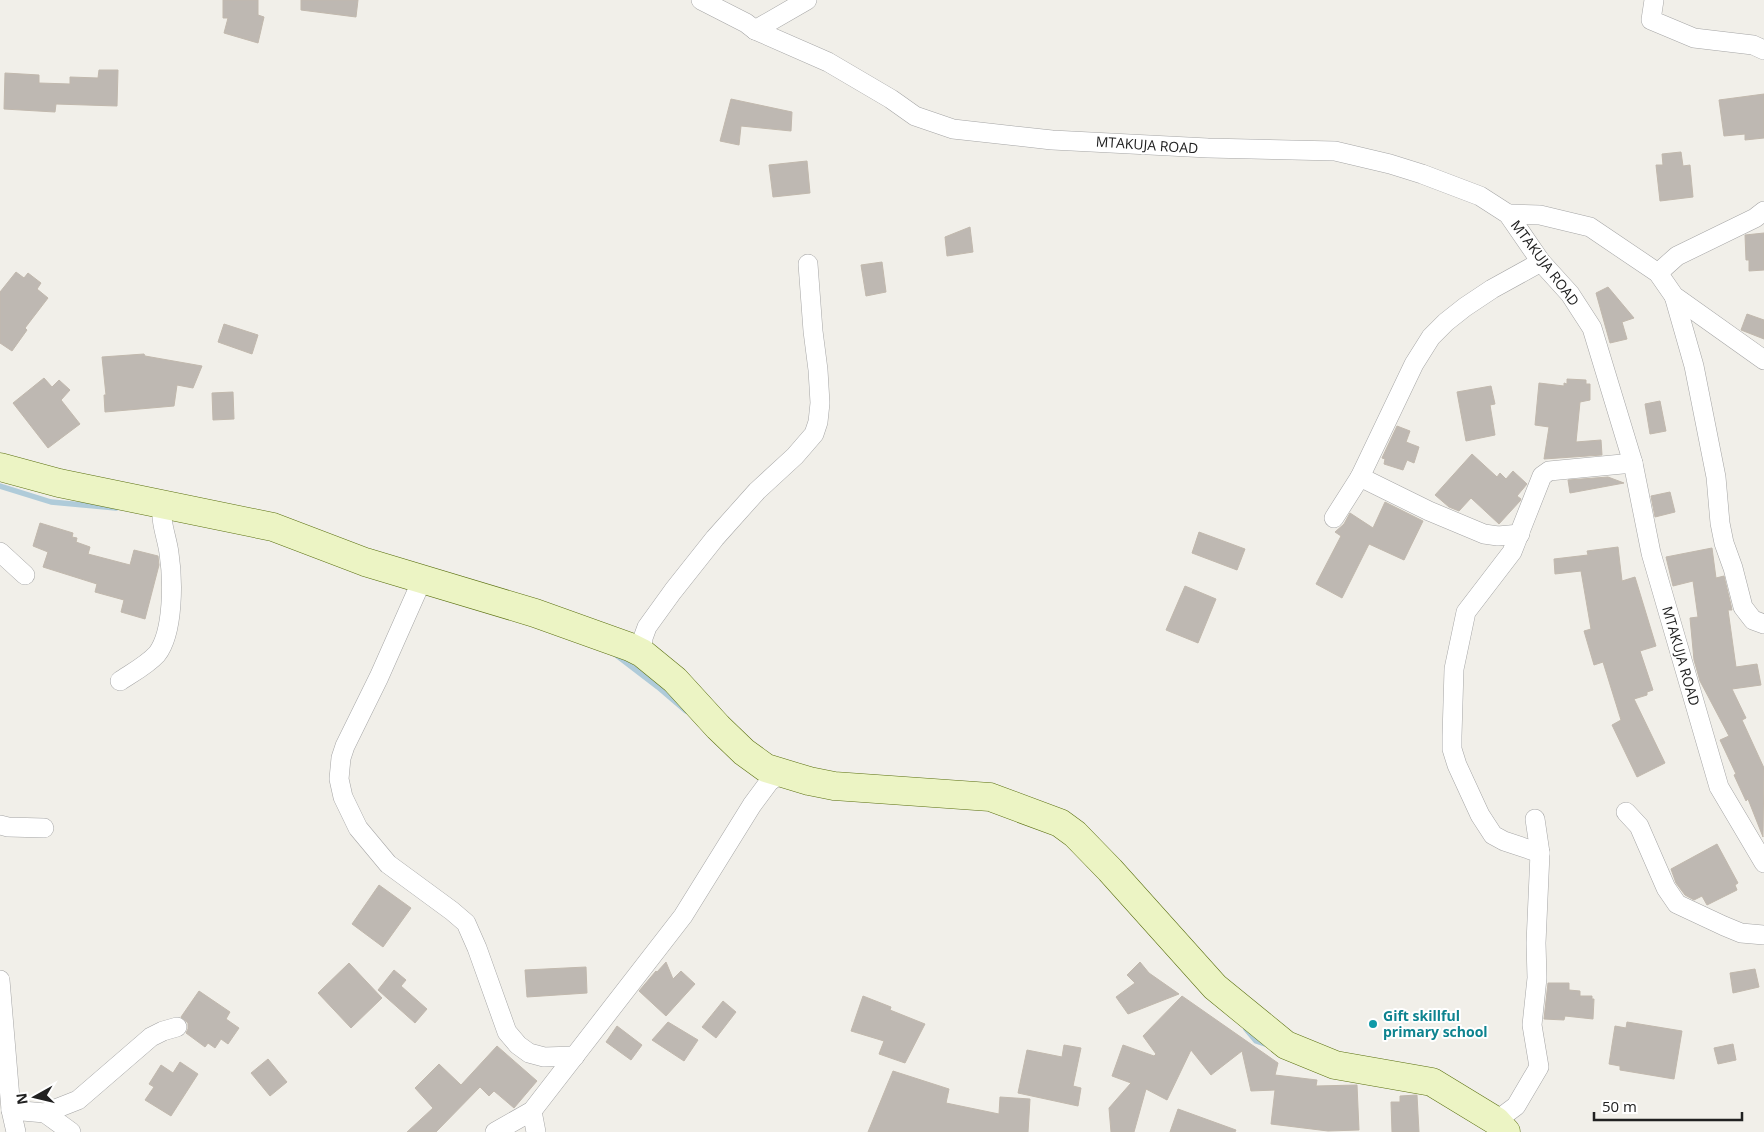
<svg xmlns="http://www.w3.org/2000/svg" width="1764" height="1132" font-family="'Open Sans',sans-serif">
<style>
.lines{fill:none;stroke-linecap:round;stroke-linejoin:round}
.stream{stroke:#afcbd9;stroke-width:5.5}
.building{fill:#beb8b2;stroke:#c1b8ad}
.street-casing{stroke:#a5a5a5;stroke-width:20}
.secondary-casing{stroke:#5b7011;stroke-width:29}
.street{stroke:#fff;stroke-width:19}
.secondary{stroke:#ecf4c4;stroke-width:28}
.culture-dot{fill:#0f9aa8;stroke:#fff;stroke-width:2}
.labels{text-anchor:middle;stroke-width:4;stroke-linejoin:round;paint-order:stroke}
.street-label{font-size:14px;fill:#212121;stroke:#fff}
.culture-label{font-size:14px;font-weight:bold;fill:#0d838f;stroke:#fff;text-anchor:start}
</style>
<rect width="100%" height="100%" fill="#f1efe9"/>
<g class="lines">
<g class="stream">
<polyline points="0,486 51,502 116,508"/>
<polyline points="615,654 658,687 686,711"/>
<polyline points="1246,1029 1256,1041 1268,1045"/>
</g>
</g>
<g class="building">
<polygon points="223,0 258,0 258,15 264,17 258,43 224,33 228,18 223,18"/>
<polygon points="301,0 358,0 356,17 301,10"/>
<polygon points="99,70 118,70 117,106 56,104 55,112 4,109 5,73 39,75 39,83 70,84 70,77 98,78"/>
<polygon points="1764,94 1764,138 1745,140 1745,134 1724,136 1719,100"/>
<polygon points="731,99 792,112 791,131 741,126 739,145 720,141"/>
<polygon points="1681,152 1683,166 1690,165 1693,197 1660,201 1656,165 1663,165 1662,154"/>
<polygon points="807,161 810,193 773,197 769,165"/>
<polygon points="970,227 973,252 947,256 945,237"/>
<polygon points="1764,233 1764,270 1749,271 1749,260 1746,260 1745,235"/>
<polygon points="882,262 886,292 866,296 861,265"/>
<polygon points="16,272 24,278 28,273 41,283 37,289 48,298 25,328 27,330 12,351 0,343 0,292"/>
<polygon points="1608,287 1634,318 1622,322 1627,339 1610,343 1596,293"/>
<polygon points="1747,314 1764,320 1764,339 1741,330"/>
<polygon points="224,324 258,335 252,354 218,342"/>
<polygon points="144,354 145,356 202,366 193,388 177,385 174,406 105,412 104,395 106,395 102,357"/>
<polygon points="44,378 52,387 59,380 70,390 61,400 80,424 48,448 13,403"/>
<polygon points="1567,379 1586,380 1586,384 1590,384 1590,400 1580,402 1576,442 1601,440 1602,455 1544,459 1549,427 1535,425 1539,383 1564,386 1564,383 1567,384"/>
<polygon points="1491,386 1495,404 1490,405 1495,435 1466,441 1457,392"/>
<polygon points="233,392 234,419 213,420 212,393"/>
<polygon points="1660,401 1666,431 1650,434 1645,404"/>
<polygon points="1397,426 1410,431 1406,442 1419,447 1414,463 1407,460 1403,470 1384,464 1385,459 1382,458"/>
<polygon points="1472,454 1497,477 1500,473 1506,479 1513,471 1527,484 1517,496 1521,499 1520,501 1499,524 1471,498 1459,511 1449,507 1435,495"/>
<polygon points="1608,477 1624,483 1570,493 1568,480"/>
<polygon points="1670,492 1675,512 1655,517 1651,496"/>
<polygon points="1385,502 1423,521 1404,560 1369,544 1342,598 1316,584 1341,536 1335,532 1344,524 1350,513 1373,528"/>
<polygon points="40,523 73,533 72,537 77,538 76,542 90,547 88,554 130,565 134,550 158,556 159,565 145,619 121,612 124,600 95,592 97,584 43,567 48,552 33,546"/>
<polygon points="1199,532 1245,549 1237,570 1192,553"/>
<polygon points="1618,547 1622,581 1635,577 1656,646 1640,651 1653,690 1647,692 1647,695 1634,699 1665,763 1637,777 1612,725 1621,720 1603,662 1594,665 1584,631 1591,629 1581,571 1555,574 1554,559 1588,555 1587,551"/>
<polygon points="1712,548 1716,578 1724,576 1731,605 1732,610 1728,610 1736,667 1757,664 1761,685 1732,689 1746,718 1742,720 1764,768 1763,837 1748,799 1746,801 1734,775 1736,774 1720,740 1729,736 1700,681 1694,660 1690,618 1698,617 1693,581 1673,586 1666,557"/>
<polygon points="1185,586 1216,599 1198,643 1166,630"/>
<polygon points="1717,844 1738,883 1735,885 1737,890 1707,905 1702,896 1694,900 1685,895 1676,883 1671,869"/>
<polygon points="379,885 411,908 383,947 352,924"/>
<polygon points="666,962 673,979 681,971 695,984 666,1016 639,991 656,971 657,972"/>
<polygon points="1140,962 1149,973 1179,994 1128,1014 1116,997 1135,983 1127,975"/>
<polygon points="349,963 382,998 351,1028 318,993"/>
<polygon points="586,967 587,993 527,997 525,970"/>
<polygon points="1755,969 1759,987 1733,993 1730,973"/>
<polygon points="394,970 406,980 401,986 427,1009 415,1023 378,990"/>
<polygon points="1548,983 1569,983 1569,990 1580,991 1580,996 1592,996 1592,999 1594,999 1593,1019 1565,1016 1564,1020 1544,1019"/>
<polygon points="199,991 230,1012 226,1019 239,1028 228,1044 221,1039 215,1048 208,1043 205,1047 186,1033 188,1029 188,1023 181,1017"/>
<polygon points="863,996 891,1007 890,1010 925,1024 905,1063 879,1054 884,1041 851,1031"/>
<polygon points="1182,996 1278,1063 1275,1075 1317,1080 1316,1086 1357,1085 1359,1130 1328,1131 1271,1124 1275,1090 1251,1091 1242,1051 1211,1075 1191,1050 1167,1100 1146,1089 1134,1132 1111,1132 1109,1108 1131,1083 1112,1076 1123,1045 1154,1056 1156,1054 1143,1036"/>
<polygon points="723,1001 736,1012 716,1038 702,1027"/>
<polygon points="668,1022 698,1040 684,1061 652,1040"/>
<polygon points="1627,1022 1682,1031 1674,1079 1620,1070 1620,1066 1609,1064 1615,1026 1626,1028"/>
<polygon points="617,1026 642,1045 631,1060 606,1042"/>
<polygon points="1733,1044 1736,1060 1718,1064 1714,1048"/>
<polygon points="1064,1045 1081,1048 1073,1086 1081,1088 1078,1106 1018,1093 1027,1050 1062,1057"/>
<polygon points="497,1046 537,1081 514,1108 494,1091 489,1096 480,1087 436,1132 407,1132 433,1108 415,1088 439,1064 461,1085"/>
<polygon points="268,1059 287,1082 270,1096 251,1073"/>
<polygon points="180,1062 198,1074 171,1116 145,1100 154,1087 149,1084 161,1065 173,1073"/>
<polygon points="893,1071 949,1089 946,1103 999,1114 1000,1097 1030,1099 1028,1132 868,1132"/>
<polygon points="1417,1095 1419,1132 1392,1132 1391,1102 1400,1102 1400,1096"/>
<polygon points="1178,1109 1236,1130 1235,1132 1170,1132"/>
</g>
<g class="lines">
<g class="street-casing">
<g id="street">
<polyline points="701,0 746,23 755,30 828,62 891,99 915,116 953,129 1052,140 1208,148 1335,151 1390,164 1422,174 1480,196 1508,214 1541,262 1570,294 1592,328 1633,463 1651,553 1719,787 1764,863"/>
<polyline points="1654,0 1651,20 1694,38 1753,45 1764,50"/>
<polyline points="755,30 807,0"/>
<polyline points="1508,214 1540,215 1590,227 1658,273 1674,296 1764,360"/>
<polyline points="1658,273 1677,256 1755,218 1764,211"/>
<polyline points="1674,296 1694,366 1716,477 1720,523 1724,543 1733,568 1743,607 1753,620 1764,624"/>
<polyline points="1360,477 1429,511 1484,534 1498,536 1520,534"/>
<polyline points="1334,518 1360,477 1414,364 1431,337 1446,322 1465,307 1492,289 1541,262"/>
<polyline points="0,552 25,575"/>
<polyline points="422,580 379,677 345,746 341,758 339,779 343,797 358,828 388,864 452,911 466,923 477,948 507,1032 518,1045 529,1053 544,1057 575,1056"/>
<polyline points="642,653 643,638 647,627 673,591 715,538 757,491 795,456 814,434 818,422 820,403 818,370 813,331 808,264"/>
<path d="M120 681C132 673 147 665 157 654 174 632 173 579 169 553 167 537 159 520 163 504"/>
<polyline points="1626,812 1639,826 1666,888 1677,904 1724,926 1741,933 1764,935"/>
<polyline points="0,825 8,827 44,828"/>
<polyline points="1540,853 1504,841 1493,835 1480,815 1457,765 1452,749 1452,736 1454,669 1466,612 1512,552 1542,476 1549,471 1633,463"/>
<polyline points="0,980 11,1110 16,1132"/>
<polyline points="11,1110 45,1113 78,1100 151,1037 163,1031 177,1027"/>
<polyline points="532,1111 536,1132"/>
<polyline points="45,1113 71,1132"/>
<polyline points="1496,1121 1516,1106 1539,1067 1532,1025 1537,978 1536,943 1540,853 1535,819"/>
<polyline points="495,1132 532,1111 683,916 752,805 769,782 781,773"/>
</g>
</g>
<g class="secondary-casing">
<polyline id="secondary" points="0,467 59,483 273,527 365,562 535,613 630,647 642,653 675,680 718,727 744,752 766,768 809,781 834,786 990,797 1060,823 1075,834 1110,870 1215,987 1286,1045 1335,1065 1432,1082 1496,1121 1506,1132"/>
</g>
<use href="#street" class="street"/>
<use href="#secondary" class="secondary"/>
</g>
<circle class="culture-dot" cx="1373" cy="1024" r="5"/>
<g class="labels">
<g class="street-label">
<text transform="translate(1147 145) rotate(4)" y="5">MTAKUJA ROAD</text>
<text transform="translate(1545 263) rotate(53)" y="5">MTAKUJA ROAD</text>
<text transform="translate(1681 656) rotate(74)" y="5">MTAKUJA ROAD</text>
</g>
<g class="culture-label">
<text x="1383" y="1021">Gift skillful<tspan x="1383" dy="16">primary school</tspan></text>
</g>
</g>
<g transform="translate(35 1097) rotate(262)" stroke="#ffffff" stroke-width="4" paint-order="stroke">
<path d="M0-4L9 19L0 12L-9 19Z" fill="#212121"/>
<text y="-8" font-size="14" font-weight="bold" text-anchor="middle" fill="#212121">N</text>
</g>
<path d="M1594 1112v8h148v-8" fill="none" stroke="#212121" stroke-width="2.5"/>
<text x="1602" y="1112" font-size="15" fill="#212121" stroke="#ffffff" stroke-width="4" paint-order="stroke">50 m</text>
</svg>
